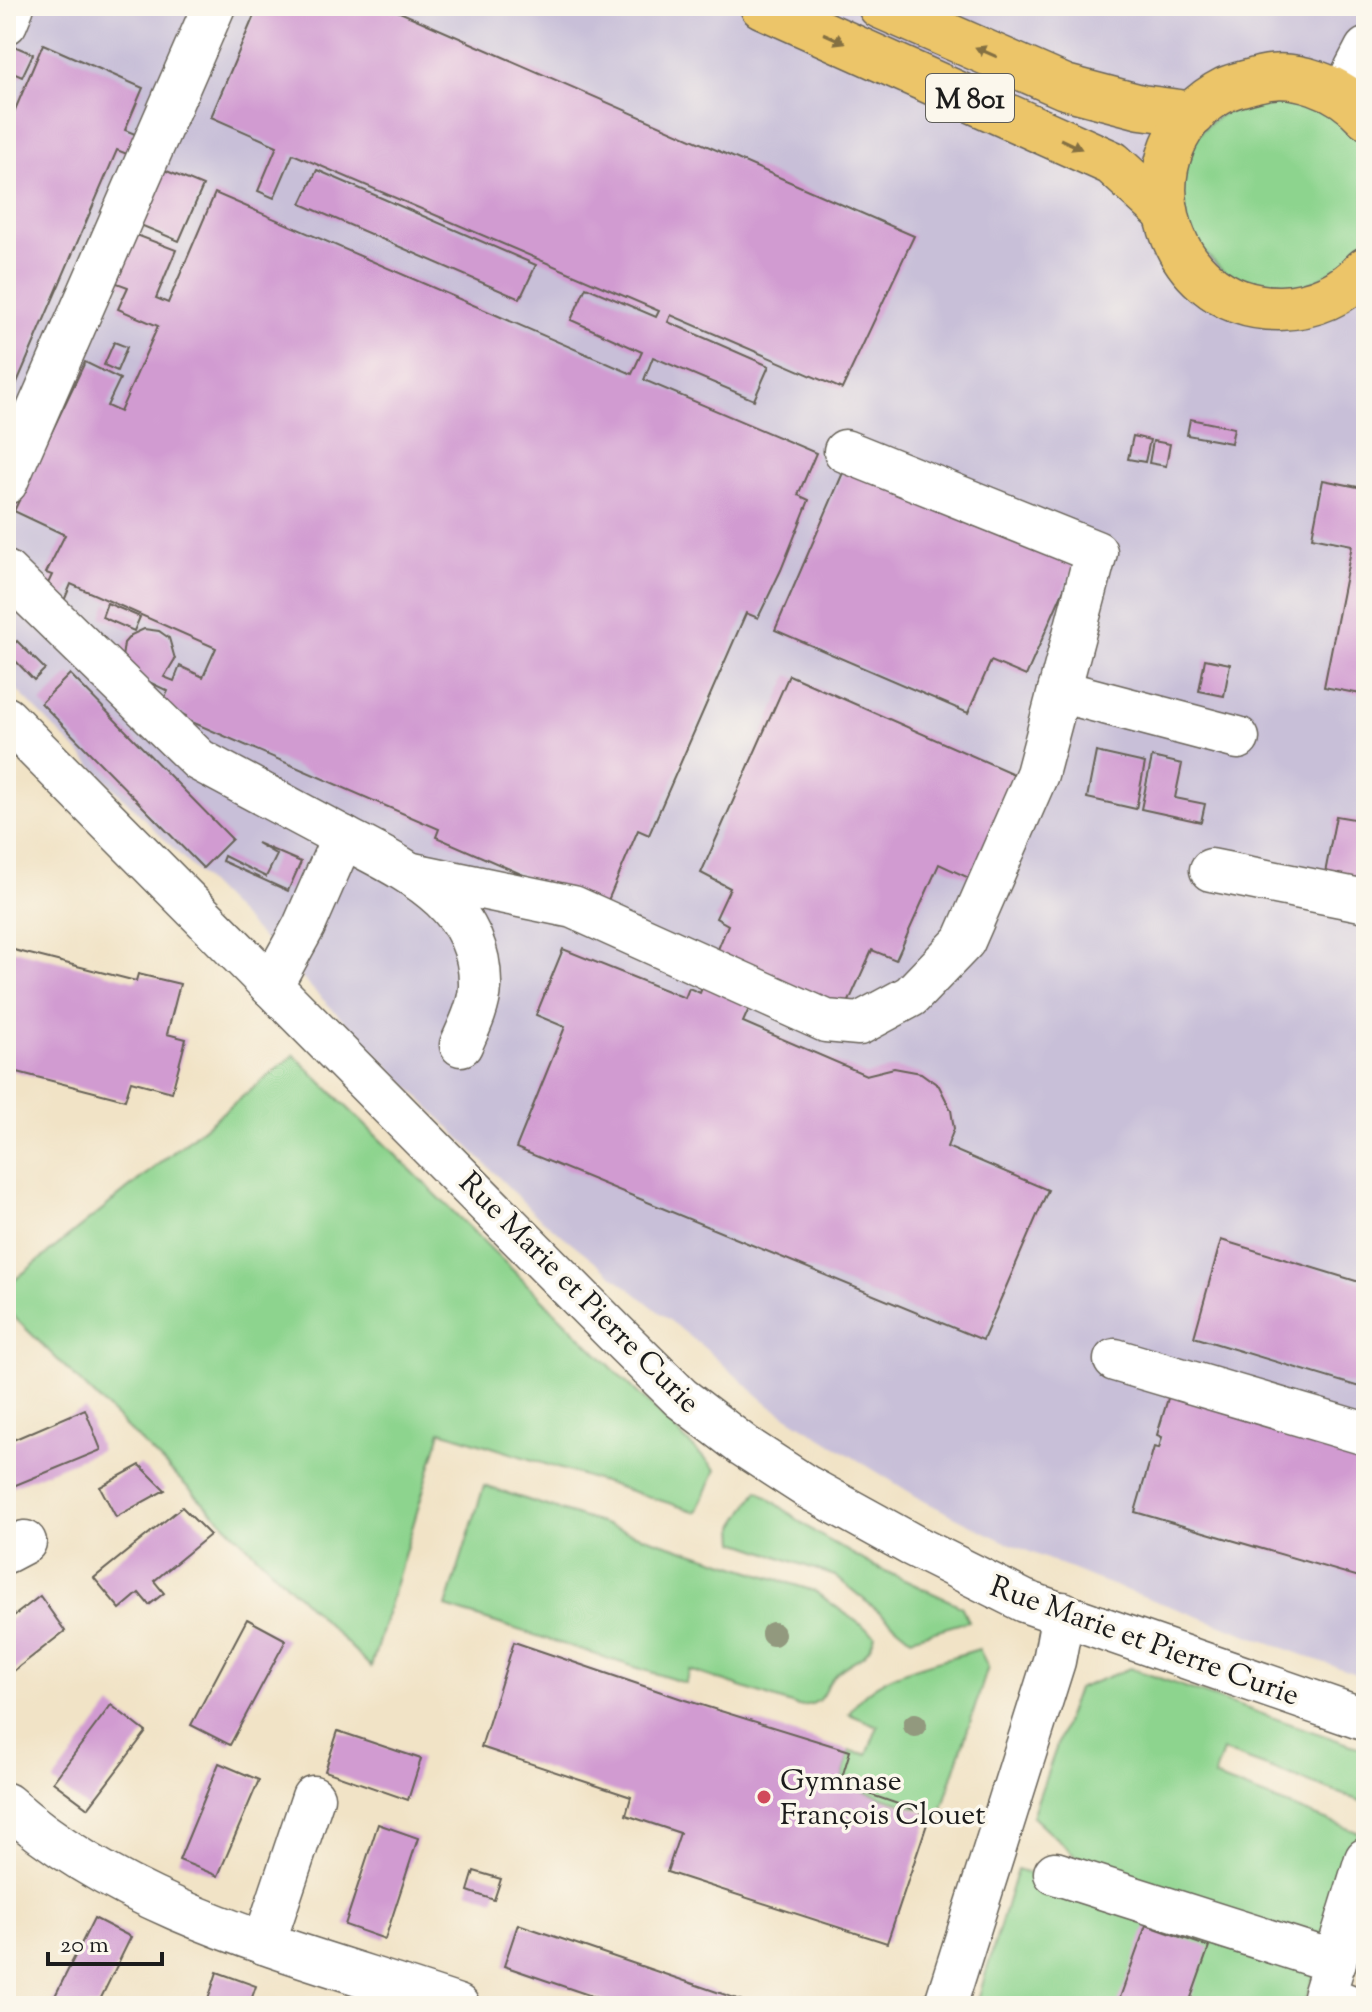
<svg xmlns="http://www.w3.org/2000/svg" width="1372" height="2012" font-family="'Sorts Mill Goudy',serif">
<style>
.industrial{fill:#c8bfd8}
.green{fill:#8dd48e;stroke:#547855;stroke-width:2}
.building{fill:#d19bd1}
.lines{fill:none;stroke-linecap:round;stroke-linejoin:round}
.minor-casing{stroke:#676258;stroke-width:45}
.major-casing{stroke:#676258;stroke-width:47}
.minor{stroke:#fff;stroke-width:42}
.major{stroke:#ecc569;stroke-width:44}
.tree{fill:#92997e}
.oneway{fill:#847042}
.poi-dot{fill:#d1495b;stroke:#fbf7ec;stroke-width:3}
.labels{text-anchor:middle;stroke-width:7;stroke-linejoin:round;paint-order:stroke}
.shield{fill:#fbf7ec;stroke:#5f5e5a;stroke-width:2}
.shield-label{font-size:28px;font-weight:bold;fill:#1c1c1c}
.street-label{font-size:30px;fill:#1c1c1c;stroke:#fbf7ec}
.poi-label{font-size:30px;fill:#1c1c1c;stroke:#fbf7ec;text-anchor:start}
</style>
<rect width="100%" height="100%" fill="#fbf7ec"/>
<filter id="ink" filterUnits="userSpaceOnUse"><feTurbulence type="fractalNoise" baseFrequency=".0125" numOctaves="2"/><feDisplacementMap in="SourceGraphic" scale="16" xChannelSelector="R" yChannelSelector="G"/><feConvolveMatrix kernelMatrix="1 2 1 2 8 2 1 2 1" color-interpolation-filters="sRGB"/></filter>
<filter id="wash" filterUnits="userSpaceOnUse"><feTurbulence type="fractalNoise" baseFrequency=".006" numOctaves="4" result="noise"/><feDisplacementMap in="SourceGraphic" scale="32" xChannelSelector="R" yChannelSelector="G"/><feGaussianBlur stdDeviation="1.8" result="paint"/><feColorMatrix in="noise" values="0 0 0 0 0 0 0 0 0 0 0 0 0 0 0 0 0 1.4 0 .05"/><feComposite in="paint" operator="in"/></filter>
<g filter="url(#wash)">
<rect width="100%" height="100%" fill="#f1e3c6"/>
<polygon class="industrial" points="6,6 1366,6 1366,1678 1093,1578 1001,1540 924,1501 769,1405 702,1346 534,1213 6,679"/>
<g class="green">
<path d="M1287 96 1318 103 1344 120 1363 144 1366 239 1352 260 1299 291 1234 283 1187 234C1186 214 1178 186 1183 167 1194 117 1243 99 1287 96Z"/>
<polygon points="294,1055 716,1470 697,1512 441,1431 371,1667 6,1309 6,1287"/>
<path d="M484 1486 814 1591 875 1635C868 1660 855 1657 837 1673 819 1689 830 1705 797 1706L690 1670 685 1683 446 1607Z"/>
<polygon points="758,1490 816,1533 874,1566 961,1606 969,1621 911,1638 835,1576 736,1542 735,1526"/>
<path d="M979 1649 988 1667 940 1815 840 1784 850 1751 867 1754 878 1726 849 1714C872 1671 936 1663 979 1649Z"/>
<polygon points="1130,1668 1366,1750 1366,1803 1223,1751 1214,1777 1365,1835 1326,1944 1088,1867 1032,1816 1077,1689"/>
<polygon points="1017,1869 1317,1967 1304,2006 976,2006"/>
</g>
<g id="blocks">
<g class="building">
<polygon points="258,6 386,6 914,236 842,389 671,315 668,322 769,366 754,400 653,357 644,380 816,453 798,495 809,500 781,570 758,618 746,613 649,835 638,830 604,910 436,837 439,829 185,719 186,716 162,704 168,691 149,682 122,658 124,643 131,635 144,629 159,631 169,638 175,659 164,677 174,681 180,666 203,677 216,648 71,584 64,601 44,592 52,575 46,573 65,535 14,511 85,362 120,379 107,406 120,412 158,326 118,309 128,287 114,282 134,234 176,250 156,298 168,303 215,193 632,374 642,352 571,320 586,287 656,317 659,311 293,154 274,198 258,191 277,146 211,117"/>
<polygon points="43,44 143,88 125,130 140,136 132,156 117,150 6,408 6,131"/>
<polygon points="14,46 33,54 22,77 6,70"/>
<polygon points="162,169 203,186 179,241 138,224"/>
<polygon points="317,170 536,265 520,299 301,204"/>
<polygon points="114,342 127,347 117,371 104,365"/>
<polygon points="1190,419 1234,428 1231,443 1187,435"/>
<polygon points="1133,436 1150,440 1145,462 1128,459"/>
<polygon points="1153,441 1170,444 1166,466 1149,463"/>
<polygon points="845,468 1074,566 1026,676 991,661 968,713 775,630"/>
<polygon points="1323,480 1363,488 1366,482 1366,695 1324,687 1352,545 1312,537"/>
<polygon points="107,603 140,617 134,631 102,617"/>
<polygon points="17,641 45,669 34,680 6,651"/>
<polygon points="1205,659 1230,664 1224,696 1199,691"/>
<polygon points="70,674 232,839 203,868 41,703"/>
<polygon points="789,675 1016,775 971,879 939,864 896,960 872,950 846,1008 751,1004 743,1022 866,1075 894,1068 921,1073 939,1086 951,1110 954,1129 947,1147 1048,1190 983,1340 516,1148 565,1027 536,1015 563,949 685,998 689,988 700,993 728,925 716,918 730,888 701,873"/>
<polygon points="1096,752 1145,763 1136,809 1087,798"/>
<polygon points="1152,757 1182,764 1175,798 1205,804 1201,822 1141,809"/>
<polygon points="1336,816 1366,821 1366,881 1325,873"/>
<polygon points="257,843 301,862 288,891 222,861 224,856 266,877 277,855"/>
<polygon points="6,948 136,981 138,974 180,984 167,1034 186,1039 172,1092 131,1081 125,1100 6,1069"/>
<polygon points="1221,1240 1366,1284 1366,1389 1194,1337"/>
<polygon points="1169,1395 1366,1453 1366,1579 1135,1512 1154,1447 1159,1448 1162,1437 1157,1435"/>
<polygon points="85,1409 101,1450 6,1489 6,1443"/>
<polygon points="140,1465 165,1490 116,1517 100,1487"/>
<polygon points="182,1507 210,1535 154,1581 164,1593 149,1605 139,1593 120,1609 94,1578"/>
<polygon points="40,1596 65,1631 6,1677 6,1622"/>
<polygon points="247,1619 286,1640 230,1745 191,1725"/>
<polygon points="514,1642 685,1700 850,1751 840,1784 930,1815 887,1943 667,1872 680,1833 626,1815 631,1797 481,1747"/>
<polygon points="111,1705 146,1732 88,1808 53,1782"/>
<polygon points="338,1731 421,1759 408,1800 325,1771"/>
<polygon points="219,1763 259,1780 218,1876 179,1860"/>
<polygon points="378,1824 418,1838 385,1939 345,1925"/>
<polygon points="474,1871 501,1879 494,1900 468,1891"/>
<polygon points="94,1918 131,1937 97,2006 55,2006 51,2004"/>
<polygon points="518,1924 755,2005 755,2006 621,2006 504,1966"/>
<polygon points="1146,1925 1209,1947 1188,2006 1117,2006"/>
<polygon points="217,1972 256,1986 249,2006 206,2006"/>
</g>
</g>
</g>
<g filter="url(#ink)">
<use href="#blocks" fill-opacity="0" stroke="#676258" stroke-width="2"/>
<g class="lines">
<g class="minor-casing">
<g id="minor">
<polyline points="6,23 13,6"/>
<polyline points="1342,95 1366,49"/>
<polyline points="6,483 214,6"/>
<polyline points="6,572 199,760 343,837"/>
<polyline points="1059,691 1238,738"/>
<polyline points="6,718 614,1332 681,1398 744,1446 807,1487 912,1545 1024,1601 1366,1720"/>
<polyline points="1211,870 1366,901"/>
<polyline points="413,874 573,907 826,1021 859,1024 911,996 964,941 1037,774 1096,552 845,451"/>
<path d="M271 986 304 926 343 837C405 870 482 902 480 987 479 1007 469 1027 461 1045"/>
<polyline points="1115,1360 1366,1434"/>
<polyline points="6,1552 25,1542"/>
<path d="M6 1804C132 1916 302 1953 458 2006"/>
<polyline points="1055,1873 1335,1962"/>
<polyline points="264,1943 313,1797"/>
<polyline points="945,2006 1054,1661 1063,1613"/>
<polyline points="1350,2006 1324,1996 1366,1859"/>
</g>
</g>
<g class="major-casing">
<g id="major">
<polyline points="762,6 1112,163 1164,211"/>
<polyline points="880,6 1065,87 1141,107 1194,114"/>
<path d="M1366 116C1341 87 1293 68 1256 80 1246 83 1235 85 1226 89 1119 143 1160 310 1280 308 1314 307 1343 294 1366 269"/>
</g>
</g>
<use href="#minor" class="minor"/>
<use href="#major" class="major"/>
</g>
<g class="tree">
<circle cx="773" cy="1634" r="12"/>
<circle cx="915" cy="1725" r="12"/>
</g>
<defs><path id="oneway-solid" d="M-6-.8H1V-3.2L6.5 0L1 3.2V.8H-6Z" transform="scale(2)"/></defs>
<g class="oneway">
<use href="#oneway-solid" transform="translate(834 38) rotate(24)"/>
<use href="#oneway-solid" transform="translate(986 52) rotate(-156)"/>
<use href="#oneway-solid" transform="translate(1071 144) rotate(25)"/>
</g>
</g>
<circle class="poi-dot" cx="764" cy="1797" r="8"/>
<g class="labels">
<rect class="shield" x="926" y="74" width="88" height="48" rx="6"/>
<g class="shield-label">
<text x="970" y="108">M 801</text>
</g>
<g class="street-label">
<text transform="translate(580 1292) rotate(45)" y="10">Rue Marie et Pierre Curie</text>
<text transform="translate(1145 1640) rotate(20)" y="10">Rue Marie et Pierre Curie</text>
</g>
<g class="poi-label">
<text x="780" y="1790">Gymnase<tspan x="780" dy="34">François Clouet</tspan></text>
</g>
</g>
<rect width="1372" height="2012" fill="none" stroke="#fbf7ec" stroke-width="32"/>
<path d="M48 1952v12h114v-12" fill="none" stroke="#1c1c1c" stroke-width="4"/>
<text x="60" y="1952" font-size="24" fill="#1c1c1c" stroke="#fbf7ec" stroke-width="6" paint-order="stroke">20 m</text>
</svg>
